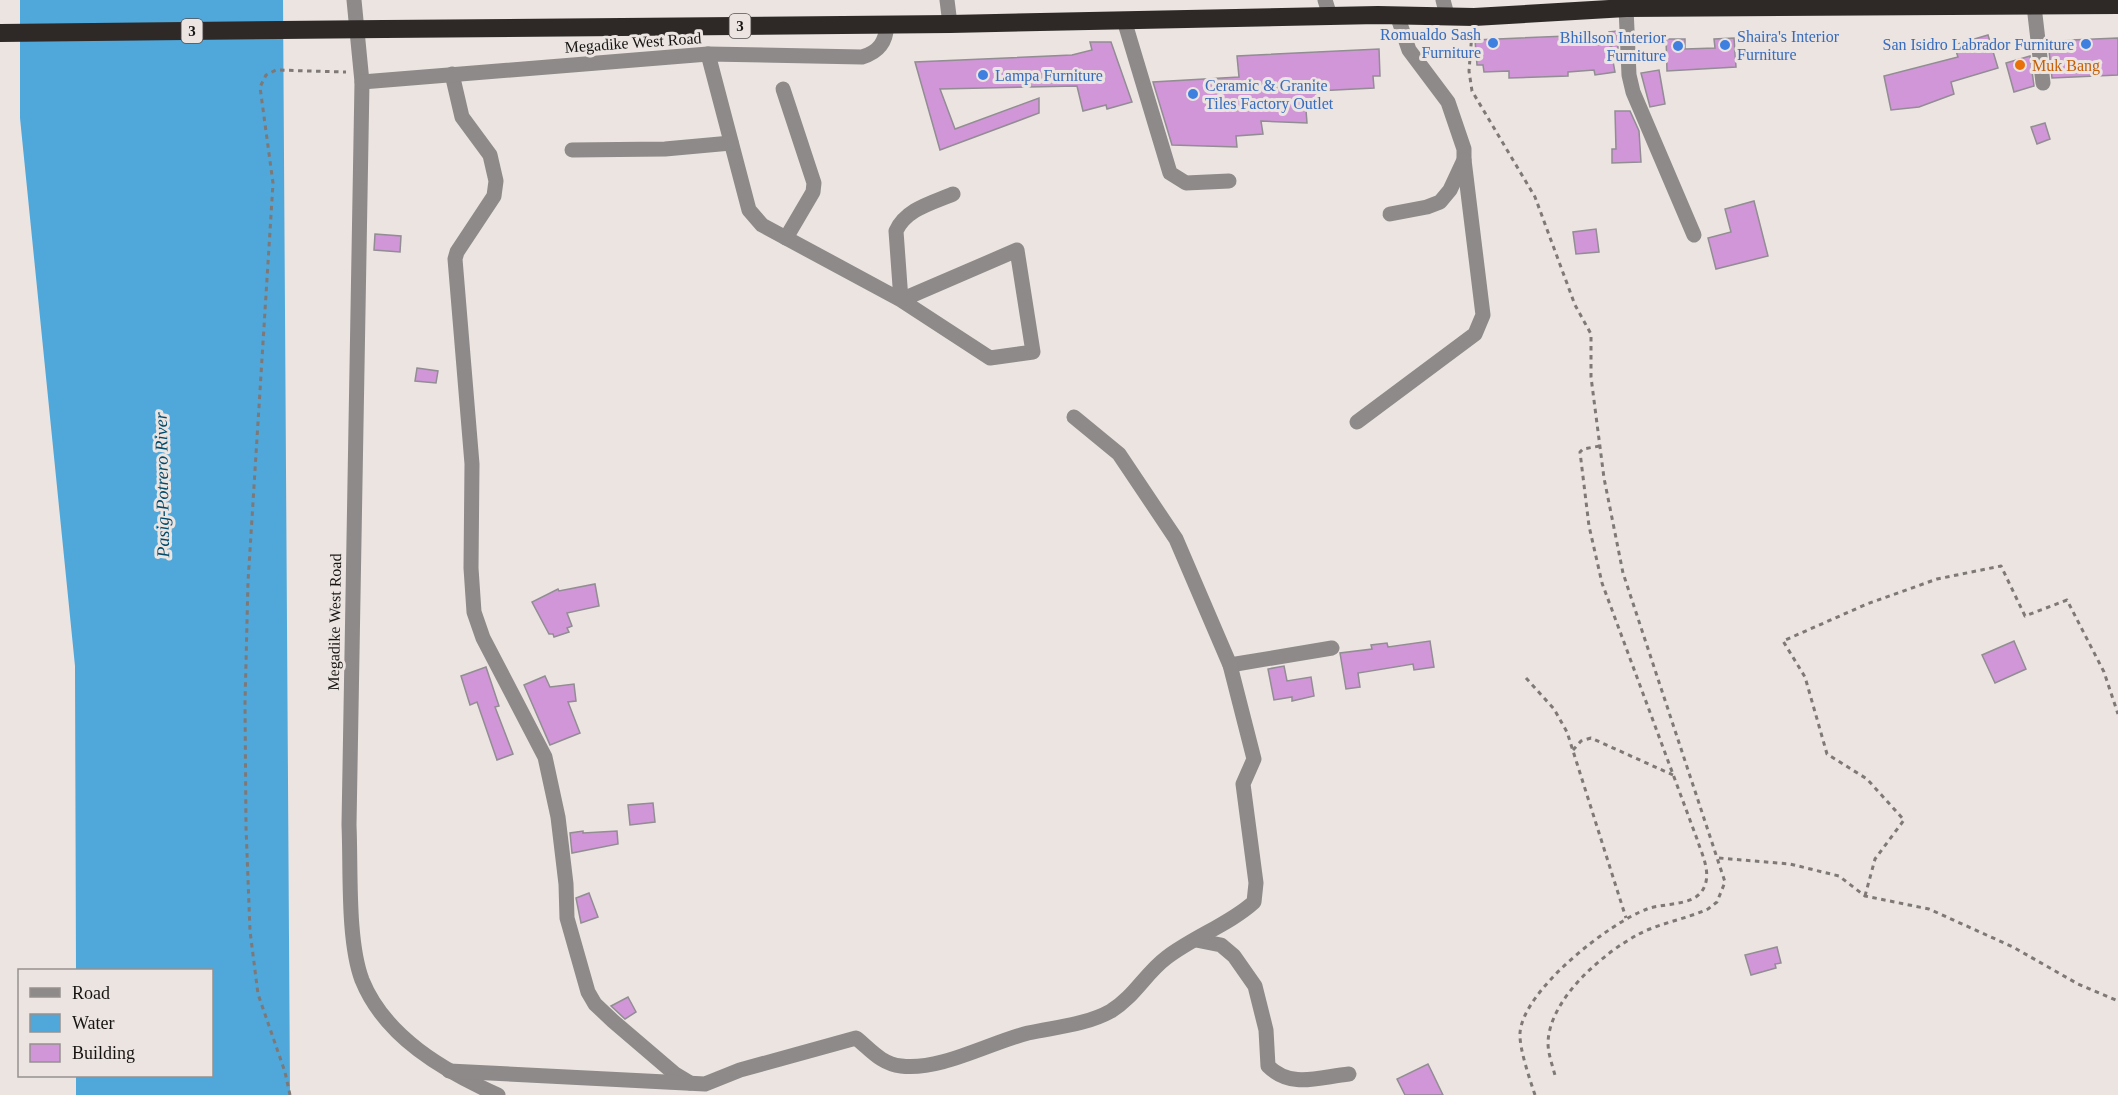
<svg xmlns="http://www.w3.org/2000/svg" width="2118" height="1095" font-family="'Times New Roman',serif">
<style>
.water{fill:#50a7d9}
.building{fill:#d096d7;stroke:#918d92;stroke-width:1.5}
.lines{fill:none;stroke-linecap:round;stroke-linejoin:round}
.path{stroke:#7e7977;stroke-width:3;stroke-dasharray:4.5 4.5;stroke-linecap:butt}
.minor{stroke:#8d8a89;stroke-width:15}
.highway{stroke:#2e2927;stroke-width:18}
.highway-bridge{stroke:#2e2927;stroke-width:18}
.shop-dot{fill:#3f7fe0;stroke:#ebe4e1;stroke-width:2}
.food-dot{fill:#e8710a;stroke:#ebe4e1;stroke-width:2}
.labels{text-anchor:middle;stroke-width:6;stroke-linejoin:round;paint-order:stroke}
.shield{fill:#ebe4e1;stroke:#565251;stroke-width:1.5}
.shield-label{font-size:15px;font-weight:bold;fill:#161413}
.shop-label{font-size:16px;fill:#366cbe;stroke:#ebe4e1;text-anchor:end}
.street-label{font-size:16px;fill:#161413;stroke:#ebe4e1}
.food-label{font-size:16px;fill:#c56008;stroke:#ebe4e1;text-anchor:start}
.water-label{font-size:18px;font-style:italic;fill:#004b6c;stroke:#ebe4e1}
</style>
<rect width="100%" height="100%" fill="#ebe4e1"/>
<polygon class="water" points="20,0 283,0 290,1095 76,1095 76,1076 212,1076 212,970 76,970 75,666 20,118"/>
<g class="building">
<polygon points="1617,31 1618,48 1612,49 1609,32"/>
<polygon points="1988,35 1998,68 1951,82 1954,94 1919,107 1891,110 1884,76 1958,57 1954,45"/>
<polygon points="1567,36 1567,42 1609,40 1615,72 1595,75 1594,70 1568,72 1568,76 1509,78 1509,71 1484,72 1483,65 1477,65 1475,40"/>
<polygon points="1734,38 1736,67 1667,71 1666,39 1685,39 1685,49 1715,48 1714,39"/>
<polygon points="2118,38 2118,75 2052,78 2048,41"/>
<polygon points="1090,42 1111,42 1132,102 1107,109 1106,105 1083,111 1077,86 940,89 955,129 1039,98 1039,113 940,150 915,62 1072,55 1092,50"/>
<polygon points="1379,49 1380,76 1373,76 1374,88 1316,91 1317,110 1306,110 1307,123 1261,121 1263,134 1236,136 1237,147 1172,145 1153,82 1239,77 1237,56"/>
<polygon points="2030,56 2034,86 2014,92 2006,63"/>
<polygon points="1659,70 1665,104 1650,107 1641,73"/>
<polygon points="1615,111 1630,111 1639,131 1641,162 1612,163 1612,149 1616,149"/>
<polygon points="2045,123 2050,139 2037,144 2031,127"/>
<polygon points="1754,201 1768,256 1716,269 1708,238 1731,232 1725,209"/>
<polygon points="1596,229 1599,252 1576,254 1573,232"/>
<polygon points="375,234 401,236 400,252 374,250"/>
<polygon points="417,368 438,371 436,383 415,381"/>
<polygon points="595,584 599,606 567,613 572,626 567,628 569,632 554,637 553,634 549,634 532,602 558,589 559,591"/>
<polygon points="1430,641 1434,667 1414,670 1413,664 1358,673 1360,687 1346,689 1340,653 1372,649 1371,645 1387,643 1388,647"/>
<polygon points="2014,641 2026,669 1995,683 1982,655"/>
<polygon points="1284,666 1287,681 1311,677 1314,696 1292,701 1292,697 1274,700 1268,669"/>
<polygon points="486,667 499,706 495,707 513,754 497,760 477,702 470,705 461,676"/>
<polygon points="545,676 550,687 574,684 576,701 568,702 580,733 550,745 524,685"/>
<polygon points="653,803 655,822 630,825 628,805"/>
<polygon points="583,831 583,833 617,831 618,844 572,853 570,833"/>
<polygon points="589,893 598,917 581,923 576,898"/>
<polygon points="1777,947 1781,963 1775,964 1776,968 1751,975 1745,955"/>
<polygon points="628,997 636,1012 625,1019 611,1006"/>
<polygon points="1428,1064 1443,1095 1405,1095 1397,1079"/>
</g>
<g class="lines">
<g class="path">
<path d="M1472 33 1469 71 1472 91 1535 197 1575 305 1591 334V377L1604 478 1623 573 1725 882 1717 902 1708 909C1686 919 1660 923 1639 934 1603 953 1549 999 1548 1043 1548 1054 1553 1067 1556 1079"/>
<polyline points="1526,678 1554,709 1567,732 1626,918"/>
<polyline points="1573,750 1581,741 1591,738 1673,775"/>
<polyline points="1719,858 1790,864 1839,876 1865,896 1929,909 2013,947 2078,984 2118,1001"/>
<polyline points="1865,896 1875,859 1904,820 1867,779 1827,754 1805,677 1783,641 1867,604 1937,579 2001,566 2025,616 2067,600 2104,672 2118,714"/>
<polyline points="290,1095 285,1072 258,994 250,931 246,827 245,703 248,582 273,183 260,87 266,75 276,70 346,72"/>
<path d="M1535 1095C1530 1080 1519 1048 1520 1033 1523 990 1609 923 1647 909 1663 903 1692 906 1702 891 1713 875 1702 855 1697 839L1602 583 1589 526 1580 452 1583 449 1600 446"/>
</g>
<g class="minor">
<path d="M354 0 362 82 349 825C351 869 347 940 362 980 385 1037 444 1071 498 1095"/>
<polyline points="947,0 950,24"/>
<polyline points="1325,0 1330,16"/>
<polyline points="1443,0 1447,15"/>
<polyline points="2034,6 2043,83"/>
<polyline points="1626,8 1629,75 1633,92 1694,235"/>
<polyline points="1124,20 1170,173 1186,183 1229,181"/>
<path d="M708 54 749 210 762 225 901 300 990 358 1033 352 1017 250 901 300 896 231C906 209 932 203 953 194"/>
<polyline points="452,74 462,117 490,155 496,181 494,196 457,252 455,259 472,464 471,568 474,612 483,638 545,757 558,817 566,884 567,918 588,992 595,1004 613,1021 675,1074 690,1083"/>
<path d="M362 82 708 54 862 57C879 52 886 42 887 24"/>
<polyline points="783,89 814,183 813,192 786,238"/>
<polyline points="572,150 665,149 731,143"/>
<polyline points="1390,214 1427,207 1440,202 1450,190 1464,160 1464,149 1448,102 1409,50 1397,15"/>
<polyline points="1357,422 1475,334 1483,315 1464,160"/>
<polyline points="1230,665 1332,648"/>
<path d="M1196 940 1221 945 1234 956 1255 986 1266 1030 1268 1066C1291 1089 1319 1077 1349 1074"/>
<path d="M449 1071 705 1084 740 1070 856 1038C870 1049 881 1064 901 1066 940 1071 989 1043 1028 1033 1055 1027 1086 1025 1111 1011 1134 997 1146 973 1166 958 1193 937 1230 924 1254 902L1256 883 1243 784 1254 759 1230 665 1176 539 1119 454 1074 417"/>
</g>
<polyline class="highway" points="384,29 950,24 1378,15 1474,17 1626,8 2118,5"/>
<polyline class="highway-bridge" points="0,33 384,29"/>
</g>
<g class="shop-dot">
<circle cx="1493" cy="43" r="6"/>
<circle cx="2086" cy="44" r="6"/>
<circle cx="1725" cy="45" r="6"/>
<circle cx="1678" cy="46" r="6"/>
<circle cx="983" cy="75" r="6"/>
<circle cx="1193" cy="94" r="6"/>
</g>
<circle class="food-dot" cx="2020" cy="65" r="6"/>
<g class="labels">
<g class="shield">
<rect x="729.5" y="14" width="21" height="24" rx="4.5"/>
<rect x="181.5" y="19" width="21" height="24" rx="4.5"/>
</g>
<g class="shield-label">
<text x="740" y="31">3</text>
<text x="192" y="36">3</text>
</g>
<g class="shop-label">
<text x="1481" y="40">Romualdo Sash<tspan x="1481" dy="18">Furniture</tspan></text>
<text x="1737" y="42" text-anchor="start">Shaira's Interior<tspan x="1737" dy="18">Furniture</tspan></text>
<text x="1666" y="43">Bhillson Interior<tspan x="1666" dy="18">Furniture</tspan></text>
<text x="2074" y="50">San Isidro Labrador Furniture</text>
<text x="995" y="81" text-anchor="start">Lampa Furniture</text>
<text x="1205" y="91" text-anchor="start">Ceramic &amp; Granite<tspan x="1205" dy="18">Tiles Factory Outlet</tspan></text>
</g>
<g class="street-label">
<text transform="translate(633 42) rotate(-4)" y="6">Megadike West Road</text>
<text transform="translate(334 622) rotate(-89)" y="6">Megadike West Road</text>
</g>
<g class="food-label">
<text x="2032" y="71">Muk Bang</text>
</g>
<g class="water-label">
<text transform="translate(162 485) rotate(-91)" y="6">Pasig-Potrero River</text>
</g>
</g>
<rect x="18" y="969" width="195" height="108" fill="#ebe4e1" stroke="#96918f" stroke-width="1.5"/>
<rect x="30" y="988" width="30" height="9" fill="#8d8a89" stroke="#96918f" stroke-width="1.5"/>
<text x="72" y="999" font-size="18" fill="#161413">Road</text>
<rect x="30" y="1014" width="30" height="18" fill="#50a7d9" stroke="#96918f" stroke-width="1.5"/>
<text x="72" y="1029" font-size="18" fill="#161413">Water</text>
<rect x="30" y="1044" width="30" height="18" fill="#d096d7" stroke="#96918f" stroke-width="1.5"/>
<text x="72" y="1059" font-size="18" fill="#161413">Building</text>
</svg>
